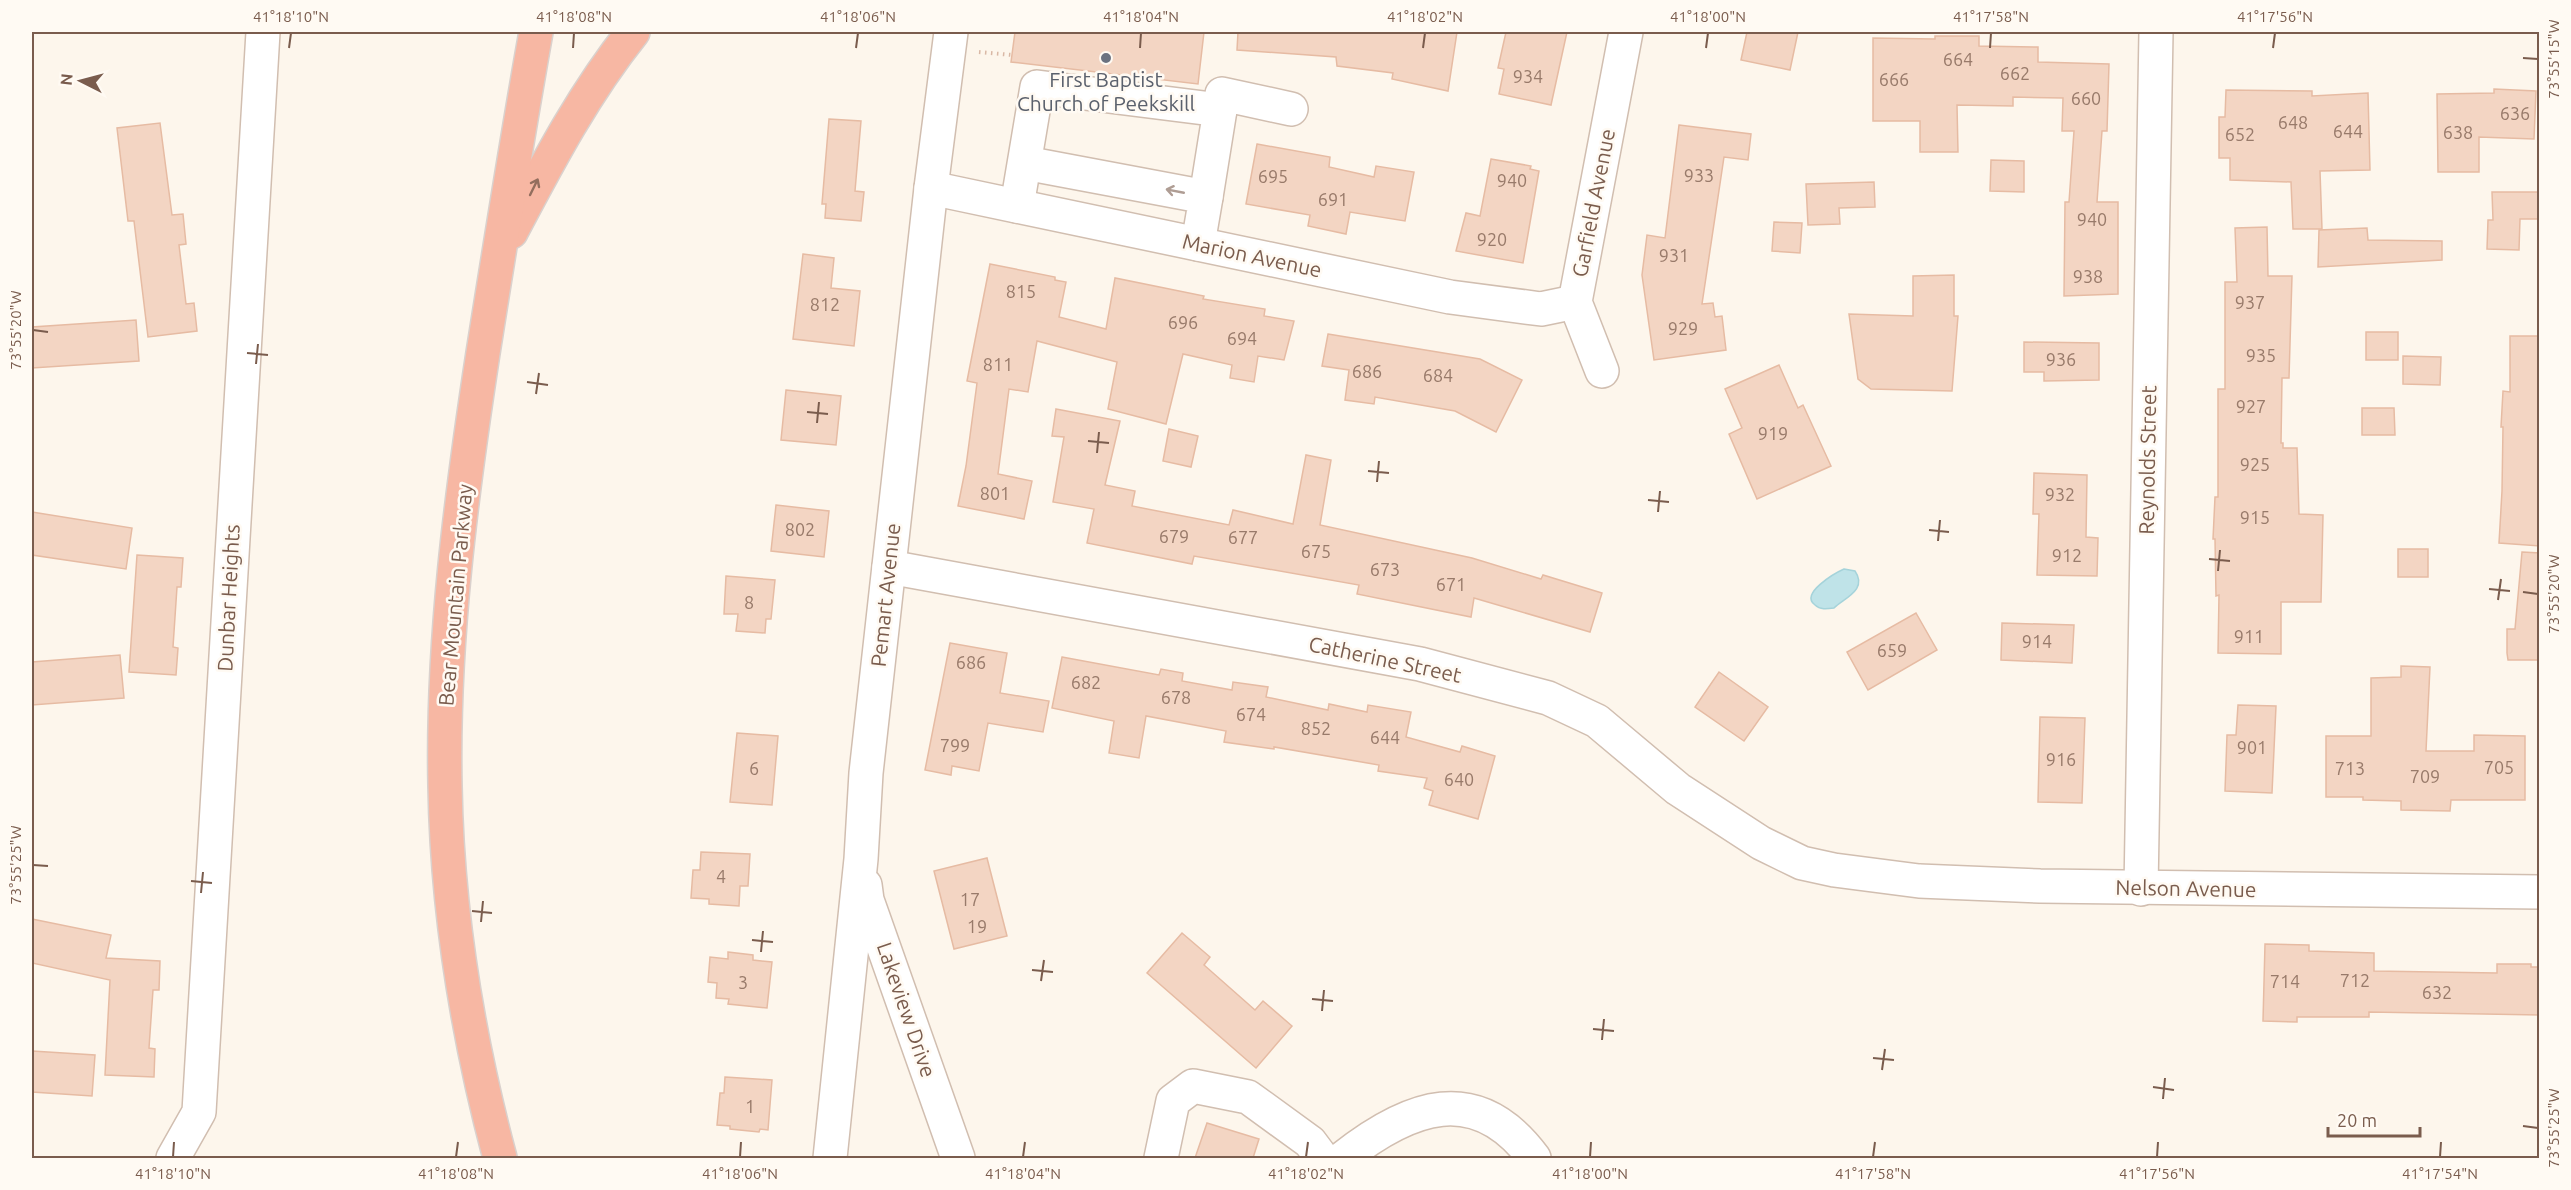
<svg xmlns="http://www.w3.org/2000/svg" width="2571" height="1190" font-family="Ubuntu,sans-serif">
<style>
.water{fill:#bfe3e8;stroke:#a5d3da;stroke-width:1.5}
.building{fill:#f3d5c3;stroke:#e6bba3;stroke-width:1.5}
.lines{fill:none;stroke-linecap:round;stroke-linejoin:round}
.minor-casing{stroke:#d1beb0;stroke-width:36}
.highway-casing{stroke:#dad1cd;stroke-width:36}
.path{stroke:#d9b8a5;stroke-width:4;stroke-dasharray:1.5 4.5;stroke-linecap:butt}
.minor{stroke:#fff;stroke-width:33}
.highway{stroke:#f7b7a3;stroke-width:33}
.oneway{stroke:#936e5e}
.oneway2{stroke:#af9d94}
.ticks{fill:none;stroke:#7a5c4d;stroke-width:2}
.worship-dot{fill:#6b7280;stroke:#fffaf3;stroke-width:2}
.labels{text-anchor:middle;stroke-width:5;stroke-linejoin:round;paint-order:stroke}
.number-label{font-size:18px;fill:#987a6a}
.worship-label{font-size:21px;fill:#5b616d;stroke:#fffaf3}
.street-label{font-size:21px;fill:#7a5c4d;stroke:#fffaf3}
.neatline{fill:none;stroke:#7a5c4d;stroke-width:2}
.ticks-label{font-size:15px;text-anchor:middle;fill:#7a5c4d}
</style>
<rect width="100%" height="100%" fill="#fdf6ec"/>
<path class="water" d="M1844 569 1855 571C1868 590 1844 598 1834 608 1827 609 1820 610 1815 605 1799 594 1835 573 1844 569Z"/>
<g class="building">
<polygon points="1015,32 1204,32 1198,84 1011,62"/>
<polygon points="1238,32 1457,32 1448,91 1392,79 1393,73 1337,66 1336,57 1237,50"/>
<polygon points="1506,32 1567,32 1551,105 1499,94 1504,69 1498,68"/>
<polygon points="1747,32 1798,32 1790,70 1741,60"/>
<polygon points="1935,36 1979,36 1979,46 2038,47 2038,62 2109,64 2107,131 2102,131 2097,202 2118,202 2118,294 2064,296 2065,202 2069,202 2074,131 2062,131 2063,98 2013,97 2013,106 1957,105 1958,152 1920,152 1920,121 1873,121 1873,38 1935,39"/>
<polygon points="2494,89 2536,91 2534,139 2479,137 2479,172 2438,172 2437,94 2494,93"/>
<polygon points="2226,90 2312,91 2312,96 2368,93 2370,170 2320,171 2322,229 2293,229 2291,182 2230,180 2230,158 2219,158 2219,117 2225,117"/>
<polygon points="829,119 861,121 855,191 864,192 861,221 825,218 826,204 822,204"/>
<polygon points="160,123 172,215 183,214 186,244 179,245 186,304 194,303 197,331 148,337 134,221 128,221 117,128"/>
<polygon points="1679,125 1751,134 1748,160 1724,157 1702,304 1713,303 1715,317 1722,316 1726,350 1654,360 1642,275 1647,235 1665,238"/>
<polygon points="1257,144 1330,157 1329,167 1374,177 1376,166 1414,172 1405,221 1350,212 1346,234 1308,226 1310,215 1246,204"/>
<polygon points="1491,159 1531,166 1530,169 1539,171 1523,263 1456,251 1466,213 1480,216"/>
<polygon points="1991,160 2024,161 2024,192 1990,191"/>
<polygon points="1874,182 1875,207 1839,208 1840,224 1808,225 1806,184"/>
<polygon points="2492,192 2540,192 2540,219 2520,219 2519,250 2487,249 2488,220 2493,220"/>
<polygon points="1774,222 1802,223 1800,253 1772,251"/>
<polygon points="2267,227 2268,276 2292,276 2289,378 2282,378 2281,443 2283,443 2283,448 2297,448 2299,514 2323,515 2321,602 2281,602 2281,654 2218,653 2219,595 2216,596 2215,539 2213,539 2215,497 2218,497 2218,389 2225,389 2225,282 2237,282 2235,228"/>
<polygon points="2367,228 2368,240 2442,241 2442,260 2318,267 2319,230"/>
<polygon points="803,254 834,258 831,288 860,291 854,346 793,339"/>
<polygon points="990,264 1055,277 1055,280 1066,282 1059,317 1106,329 1115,278 1204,296 1203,299 1265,309 1264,316 1294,321 1284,360 1258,356 1254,382 1230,378 1232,365 1183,354 1166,424 1108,409 1117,362 1037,341 1028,392 1009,389 998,474 1032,481 1024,519 958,506 966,466 977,383 967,381"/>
<polygon points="1954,275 1954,316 1958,316 1952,391 1871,389 1858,379 1849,314 1913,316 1913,276"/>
<polygon points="136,320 139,361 32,368 32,327"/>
<rect x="2366" y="332" width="32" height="28"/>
<polygon points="1328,334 1480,359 1522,380 1496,432 1455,411 1375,397 1374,404 1345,400 1349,370 1322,366"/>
<polygon points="2510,336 2540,336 2540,546 2499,543 2502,491 2503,427 2501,427 2503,391 2510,392"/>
<polygon points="2024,342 2099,343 2099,380 2044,381 2044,372 2024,372"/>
<polygon points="2403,356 2441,357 2440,385 2403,384"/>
<polygon points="1779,365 1798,408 1803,405 1831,466 1757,499 1729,434 1742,428 1725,389"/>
<polygon points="786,390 841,396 836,445 781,440"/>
<polygon points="2362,408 2394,408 2395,435 2362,435"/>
<polygon points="1056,409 1120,421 1105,485 1135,491 1132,506 1229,525 1233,510 1293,524 1306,455 1331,460 1320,525 1472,558 1541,579 1543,575 1602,593 1590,632 1474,598 1471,617 1357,594 1359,585 1194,556 1192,564 1087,543 1094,509 1053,502 1064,437 1052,436"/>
<polygon points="1169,429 1198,436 1191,467 1163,461"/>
<polygon points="2034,473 2087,475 2086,537 2098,538 2097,576 2037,575 2039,514 2033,514"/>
<polygon points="776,505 829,511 824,557 771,551"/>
<polygon points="32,512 132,528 126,569 32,555"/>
<rect x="2398" y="549" width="30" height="28"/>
<polygon points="2522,552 2540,553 2540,660 2508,660 2507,653 2507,629 2515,629"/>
<polygon points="137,555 183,558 181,587 177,587 173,647 178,648 176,675 129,672"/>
<polygon points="726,576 775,580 771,619 766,619 765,633 736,631 738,614 724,614"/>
<polygon points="1916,613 1937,650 1868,690 1847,652"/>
<polygon points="2002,623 2074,625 2072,663 2001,660"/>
<polygon points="950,643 1007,653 1000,693 1049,701 1043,732 988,723 979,771 952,766 951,775 925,770"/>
<polygon points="120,655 124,698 32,705 32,662"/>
<polygon points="1062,657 1159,675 1161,669 1183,673 1182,681 1232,690 1233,682 1268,687 1266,697 1328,710 1329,704 1367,712 1368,705 1411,712 1406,737 1460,752 1462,746 1495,756 1478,819 1429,805 1433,791 1424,788 1427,778 1378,771 1379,765 1274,747 1274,749 1224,742 1226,731 1146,716 1139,758 1109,753 1114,721 1052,708"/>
<polygon points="2401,666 2430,667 2426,751 2474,751 2474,735 2525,736 2525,800 2451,800 2450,811 2401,810 2401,801 2363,800 2363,797 2326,797 2326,736 2371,736 2371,678 2401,677"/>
<polygon points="1719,672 1768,707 1744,741 1695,707"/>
<polygon points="2238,705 2276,706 2272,793 2225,791 2227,735 2236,735"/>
<polygon points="2040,717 2085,718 2082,803 2038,802"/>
<polygon points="737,733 778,736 772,805 730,802"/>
<polygon points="701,852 750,854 748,886 740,886 739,906 709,904 709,899 691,898 693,870 700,870"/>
<polygon points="987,858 1007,936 954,949 934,871"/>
<polygon points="32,919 111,935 106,958 160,961 159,990 153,990 149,1048 155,1049 154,1077 105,1075 110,980 32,963"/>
<polygon points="1182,933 1210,957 1204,965 1255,1010 1263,1001 1292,1026 1256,1068 1147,973"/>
<polygon points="2265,944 2309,945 2309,951 2374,953 2374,971 2497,973 2497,964 2531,964 2531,967 2540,967 2540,1015 2369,1012 2369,1017 2297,1017 2297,1022 2263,1021"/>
<polygon points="728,952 753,955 753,960 772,962 767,1008 728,1004 729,999 716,998 717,983 708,982 710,957 728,959"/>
<polygon points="32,1051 95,1055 92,1096 32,1092"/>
<polygon points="725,1077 772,1080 768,1130 760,1129 759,1132 730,1129 730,1126 717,1125 720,1093 724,1093"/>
<polygon points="1207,1123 1259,1139 1253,1158 1195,1158"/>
</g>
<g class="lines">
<g class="minor-casing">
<g id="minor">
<polyline points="1220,110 1222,94 1291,109"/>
<polyline points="1025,163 1206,197 1198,244"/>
<polyline points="931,188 1450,297 1541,309 1575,302"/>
<polyline points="1017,206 1037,87 1220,110 1206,197"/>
<polyline points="1602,371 1575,302 1626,32"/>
<polyline points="889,567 1420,664 1548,698 1597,721 1678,789 1761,843 1802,863 1834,870 1919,881 2040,886 2540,892"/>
<polyline points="865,885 867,900 958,1158"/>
<polyline points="2141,889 2156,32"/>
<polyline points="173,1158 199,1112 263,32"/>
<polyline points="830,1158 861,859 866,773 931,188 951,32"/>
<polyline points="1161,1158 1173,1101 1193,1086 1248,1097 1310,1142 1322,1158"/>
<path d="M1343 1158C1409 1106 1476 1080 1534 1158"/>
</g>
</g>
<g class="highway-casing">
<g id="highway">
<path d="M511 232C548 162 584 93 633 32"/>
<path d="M500 1158C468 1038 447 910 445 786 442 641 461 497 483 353 500 246 517 138 536 32"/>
</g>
</g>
<polyline class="path" points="979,52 1012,55"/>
<use href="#minor" class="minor"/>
<use href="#highway" class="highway"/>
</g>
<defs><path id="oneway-shaft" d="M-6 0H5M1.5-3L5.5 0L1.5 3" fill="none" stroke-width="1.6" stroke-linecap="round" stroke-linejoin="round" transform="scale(1.5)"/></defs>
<use class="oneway" href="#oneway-shaft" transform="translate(534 187) rotate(-64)"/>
<use class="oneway2" href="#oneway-shaft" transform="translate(1175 191) rotate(-169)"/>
<path class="ticks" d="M289 48 291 33M573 48 574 33M856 48 858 33M1140 48 1141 33M1423 48 1425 33M1706 48 1708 33M1990 48 1991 33M2273 48 2275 33M2523 58 2538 59M33 330 48 332M247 353 268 355M256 364 258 344M527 382 548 385M536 394 539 373M807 412 828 414M817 423 819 402M1088 441 1109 443M1097 453 1099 432M1368 471 1389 473M1377 482 1379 461M1648 500 1669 502M1658 512 1660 491M1929 530 1949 532M1938 541 1940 520M2209 559 2230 561M2218 571 2220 550M2489 589 2510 591M2523 592 2538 594M2498 600 2501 579M33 865 48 866M191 881 212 883M201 893 203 872M472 911 492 913M481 922 483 901M752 940 773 942M761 952 763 931M1032 970 1053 972M1041 981 1044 960M1312 999 1333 1001M1322 1011 1324 990M1593 1029 1614 1031M1602 1040 1604 1019M1873 1058 1894 1060M1882 1070 1885 1049M2153 1087 2174 1090M2163 1099 2165 1078M2523 1126 2538 1128M173 1157 174 1142M456 1157 458 1142M740 1157 741 1142M1023 1157 1025 1142M1306 1157 1308 1142M1590 1157 1591 1142M1873 1157 1875 1142M2157 1157 2158 1142M2440 1157 2441 1142"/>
<circle class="worship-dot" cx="1106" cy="58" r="6"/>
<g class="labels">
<g class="number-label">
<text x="1958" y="66">664</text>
<text x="2015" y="80">662</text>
<text x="1528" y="83">934</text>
<text x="1894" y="86">666</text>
<text x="2086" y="105">660</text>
<text x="2515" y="120">636</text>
<text x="2293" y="129">648</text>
<text x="2348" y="138">644</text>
<text x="2458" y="139">638</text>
<text x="2240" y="141">652</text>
<text x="1699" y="182">933</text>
<text x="1273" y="183">695</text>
<text x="1512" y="187">940</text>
<text x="1333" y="206">691</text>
<text x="2092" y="226">940</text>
<text x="1492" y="246">920</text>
<text x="1674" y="262">931</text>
<text x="2088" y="283">938</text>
<text x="1021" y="298">815</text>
<text x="2250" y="309">937</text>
<text x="825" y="311">812</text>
<text x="1183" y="329">696</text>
<text x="1683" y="335">929</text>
<text x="1242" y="345">694</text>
<text x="2261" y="362">935</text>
<text x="2061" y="366">936</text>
<text x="998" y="371">811</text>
<text x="1367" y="378">686</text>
<text x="1438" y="382">684</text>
<text x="2251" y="413">927</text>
<text x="1773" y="440">919</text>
<text x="2255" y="471">925</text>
<text x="995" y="500">801</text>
<text x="2060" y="501">932</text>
<text x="2255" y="524">915</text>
<text x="800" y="536">802</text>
<text x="1174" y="543">679</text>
<text x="1243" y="544">677</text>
<text x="1316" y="558">675</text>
<text x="2067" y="562">912</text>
<text x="1385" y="576">673</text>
<text x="1451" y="591">671</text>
<text x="749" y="609">8</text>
<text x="2249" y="643">911</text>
<text x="2037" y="648">914</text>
<text x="1892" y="657">659</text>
<text x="971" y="669">686</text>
<text x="1086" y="689">682</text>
<text x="1176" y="704">678</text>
<text x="1251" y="721">674</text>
<text x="1316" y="735">852</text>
<text x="1385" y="744">644</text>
<text x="955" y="752">799</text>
<text x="2252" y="754">901</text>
<text x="2061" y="766">916</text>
<text x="2499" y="774">705</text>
<text x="754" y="775">6</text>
<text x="2350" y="775">713</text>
<text x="2425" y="783">709</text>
<text x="1459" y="786">640</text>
<text x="721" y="883">4</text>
<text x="970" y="906">17</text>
<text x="977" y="933">19</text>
<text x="2355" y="987">712</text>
<text x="2285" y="988">714</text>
<text x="743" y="989">3</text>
<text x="2437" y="999">632</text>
<text x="750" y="1113">1</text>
</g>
<g class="worship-label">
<text x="1106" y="87">First Baptist<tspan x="1106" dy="24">Church of Peekskill</tspan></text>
</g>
<g class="street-label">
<text transform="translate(1594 203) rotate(-79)" y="7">Garfield Avenue</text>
<text transform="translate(1252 256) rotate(12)" y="7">Marion Avenue</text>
<text transform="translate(2148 460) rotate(-89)" y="7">Reynolds Street</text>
<text transform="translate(456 595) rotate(-85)" y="7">Bear Mountain Parkway</text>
<text transform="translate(886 595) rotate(-84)" y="7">Pemart Avenue</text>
<text transform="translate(229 598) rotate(-87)" y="7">Dunbar Heights</text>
<text transform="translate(1385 660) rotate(12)" y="7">Catherine Street</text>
<text transform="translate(2186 889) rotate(1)" y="7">Nelson Avenue</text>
<text transform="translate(906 1010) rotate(71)" y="7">Lakeview Drive</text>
</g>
</g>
<rect width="2571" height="1190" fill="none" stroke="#fffaf3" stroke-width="66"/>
<g transform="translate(81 81) rotate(276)" stroke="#fffaf3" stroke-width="4.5" paint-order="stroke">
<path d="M0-4.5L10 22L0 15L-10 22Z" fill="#7a5c4d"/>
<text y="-9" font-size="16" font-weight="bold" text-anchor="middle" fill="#7a5c4d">N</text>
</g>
<path d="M2328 1127v9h92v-9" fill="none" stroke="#7a5c4d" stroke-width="3"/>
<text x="2337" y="1127" font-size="18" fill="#7a5c4d" stroke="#fffaf3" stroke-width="4.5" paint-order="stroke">20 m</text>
<rect x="33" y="33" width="2505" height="1124" class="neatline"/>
<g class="ticks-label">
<text x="291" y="22">41°18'10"N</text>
<text x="574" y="22">41°18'08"N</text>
<text x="858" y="22">41°18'06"N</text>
<text x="1141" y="22">41°18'04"N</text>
<text x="1425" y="22">41°18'02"N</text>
<text x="1708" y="22">41°18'00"N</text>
<text x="1991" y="22">41°17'58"N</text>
<text x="2275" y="22">41°17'56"N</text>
<text transform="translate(2554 59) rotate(-90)" y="5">73°55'15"W</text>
<text transform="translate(16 330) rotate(-90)" y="5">73°55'20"W</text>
<text transform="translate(2554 594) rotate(-90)" y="5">73°55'20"W</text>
<text transform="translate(16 865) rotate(-90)" y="5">73°55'25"W</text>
<text transform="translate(2554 1128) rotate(-90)" y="5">73°55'25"W</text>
<text x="173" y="1179">41°18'10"N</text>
<text x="456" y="1179">41°18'08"N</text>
<text x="740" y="1179">41°18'06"N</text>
<text x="1023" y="1179">41°18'04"N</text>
<text x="1306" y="1179">41°18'02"N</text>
<text x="1590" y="1179">41°18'00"N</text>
<text x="1873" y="1179">41°17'58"N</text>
<text x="2157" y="1179">41°17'56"N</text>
<text x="2440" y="1179">41°17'54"N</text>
</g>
</svg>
